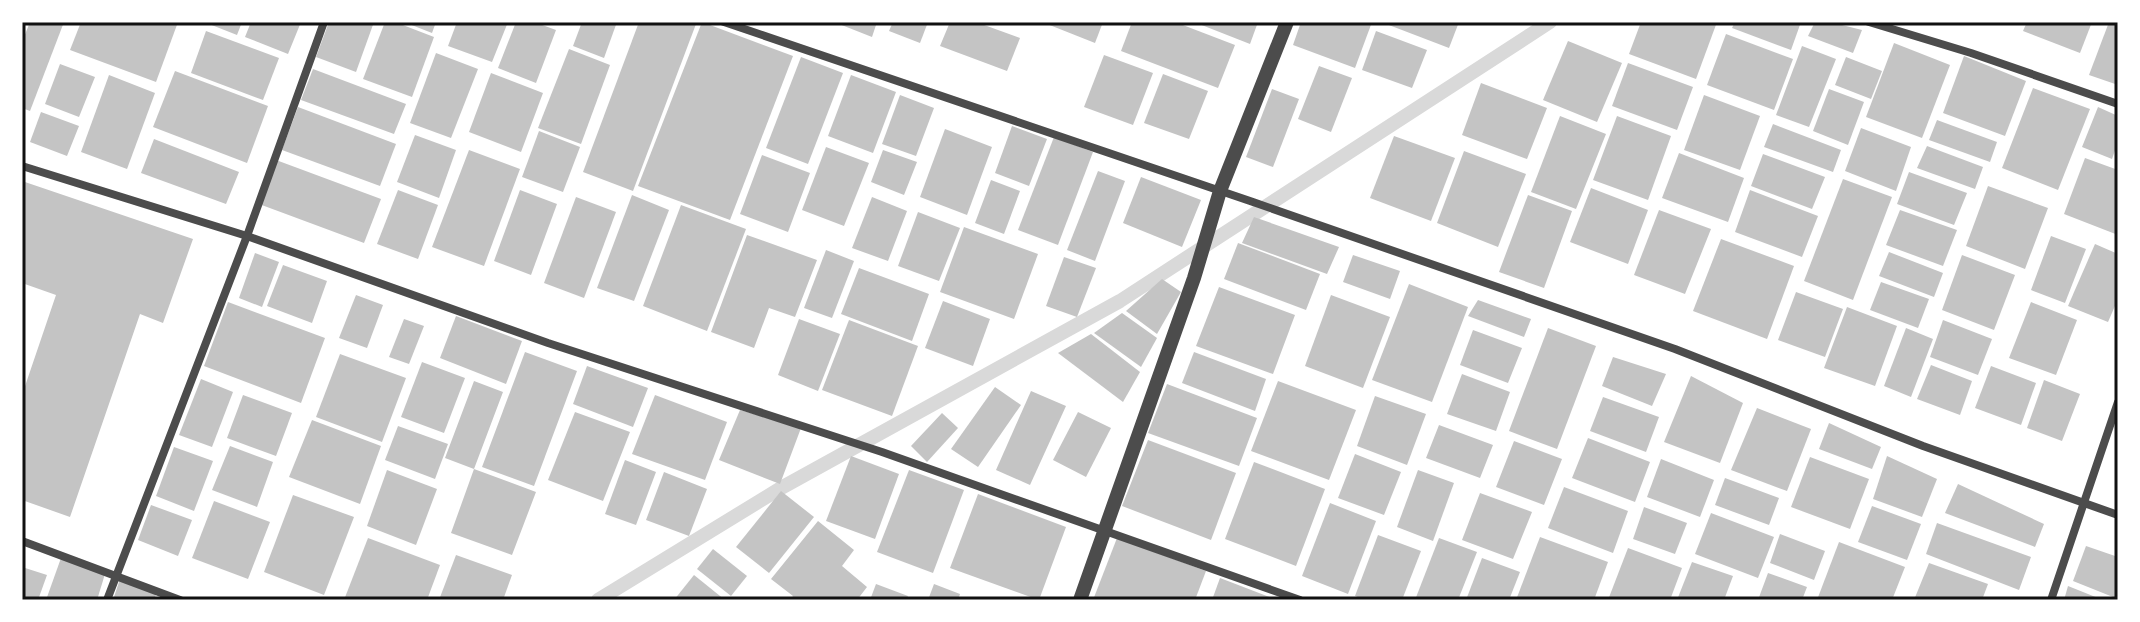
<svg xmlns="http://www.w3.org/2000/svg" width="2140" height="622" font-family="Signika,sans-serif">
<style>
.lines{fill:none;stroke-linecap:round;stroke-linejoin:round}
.stream{stroke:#d9d9d9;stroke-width:14}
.building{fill:#c4c4c4}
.minor{stroke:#4c4c4c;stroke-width:8}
.tertiary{stroke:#4c4c4c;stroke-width:14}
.neatline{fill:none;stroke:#111;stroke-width:3}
</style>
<rect width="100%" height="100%" fill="#fff"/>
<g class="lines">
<polyline class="stream" points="598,600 781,488 1120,301 1550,22"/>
</g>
<g class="building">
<polygon points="30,22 64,22 30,111 22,108 22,42"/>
<polygon points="81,22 178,22 156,82 70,50"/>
<polygon points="204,22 242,22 237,35"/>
<polygon points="251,22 301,22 288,54 245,37"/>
<polygon points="329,22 374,22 356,72 316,57"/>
<polygon points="385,22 395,22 434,37 412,97 363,79"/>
<polygon points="404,22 436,22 432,33"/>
<polygon points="457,22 508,22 492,62 448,46"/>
<polygon points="516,22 534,22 556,30 536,83 498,68"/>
<polygon points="582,22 617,22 604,58 573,46"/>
<polygon points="639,22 696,24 633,191 583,172"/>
<polygon points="702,22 793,56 730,220 638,186"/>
<polygon points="834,22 877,22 872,37"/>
<polygon points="893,22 928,22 920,43 889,31"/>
<polygon points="950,22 976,22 1020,38 1007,71 940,46"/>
<polygon points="1042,22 1103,22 1095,43"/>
<polygon points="1132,22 1175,22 1235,45 1218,88 1121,51"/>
<polygon points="1194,22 1258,22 1250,44"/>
<polygon points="1301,22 1372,22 1355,68 1293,45"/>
<polygon points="1381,22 1459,22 1449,48"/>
<polygon points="1641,22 1717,22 1696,79 1629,54"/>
<polygon points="1735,22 1801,22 1791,50 1732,28"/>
<polygon points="1815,22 1830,22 1862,30 1853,53 1808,36"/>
<polygon points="2027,22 2092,22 2080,53 2023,31"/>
<polygon points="2109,22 2118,22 2118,85 2089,75"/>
<polygon points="206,31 279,58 263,100 191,73"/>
<polygon points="1376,31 1427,50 1412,88 1362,70"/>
<polygon points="1726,34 1793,59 1774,110 1707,85"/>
<polygon points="1568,41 1622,63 1597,122 1543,100"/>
<polygon points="1894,43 1950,65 1922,138 1866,117"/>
<polygon points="1802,46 1836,59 1809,127 1776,115"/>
<polygon points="569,49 610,65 581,144 538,128"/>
<polygon points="436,53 478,69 451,138 410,123"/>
<polygon points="1104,55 1153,73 1133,125 1084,107"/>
<polygon points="1964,56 2026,81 2005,136 1943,113"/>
<polygon points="801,57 843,73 808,164 766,148"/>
<polygon points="1846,57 1882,71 1871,99 1835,85"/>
<polygon points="1628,63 1693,87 1677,130 1612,106"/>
<polygon points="60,64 95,77 79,117 45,104"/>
<polygon points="1319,66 1352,78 1331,132 1298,119"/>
<polygon points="313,69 406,104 394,134 301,100"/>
<polygon points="175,71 268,106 247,163 153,127"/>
<polygon points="491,73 543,93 521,152 469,132"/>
<polygon points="1163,74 1208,91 1189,139 1144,123"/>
<polygon points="109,75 155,93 127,169 81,152"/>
<polygon points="851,75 896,92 873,153 828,136"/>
<polygon points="1481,83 1547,108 1527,159 1462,135"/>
<polygon points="2033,88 2090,109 2058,190 2002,168"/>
<polygon points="1272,89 1299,99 1273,167 1246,157"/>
<polygon points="1829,89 1864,102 1848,145 1813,131"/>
<polygon points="900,95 934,108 916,156 882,144"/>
<polygon points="1704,95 1760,116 1740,170 1684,150"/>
<polygon points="298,107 396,144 380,186 282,150"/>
<polygon points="2098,107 2118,116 2118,142 2112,159 2082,147"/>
<polygon points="41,112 79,126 67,156 30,142"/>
<polygon points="1560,116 1606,134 1576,209 1531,192"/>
<polygon points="1617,116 1671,136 1648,200 1593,180"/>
<polygon points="1937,120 1997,142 1990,162 1929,140"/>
<polygon points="1773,124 1841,150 1833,172 1764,147"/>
<polygon points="1012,126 1047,139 1029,186 995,173"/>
<polygon points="1861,128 1911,147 1896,191 1845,171"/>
<polygon points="945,129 992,147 967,215 920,197"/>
<polygon points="539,131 580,147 563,192 522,177"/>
<polygon points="415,135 456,150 439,198 397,182"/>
<polygon points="1394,136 1455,158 1431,221 1370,198"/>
<polygon points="1054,137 1093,152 1058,245 1018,230"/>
<polygon points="154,139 239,172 226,204 141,173"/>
<polygon points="1927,146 1983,167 1975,189 1917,168"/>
<polygon points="826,147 869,163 844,226 802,210"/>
<polygon points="469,150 520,169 484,266 432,247"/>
<polygon points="883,150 917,162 904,195 871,182"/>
<polygon points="1464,151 1526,174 1498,247 1437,223"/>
<polygon points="1679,153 1744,178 1728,222 1662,198"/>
<polygon points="1763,154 1825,177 1812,209 1751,186"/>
<polygon points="762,155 810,173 788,232 740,214"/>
<polygon points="2085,158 2118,170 2118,235 2064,214"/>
<polygon points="276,160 381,199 364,243 259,204"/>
<polygon points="1098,171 1125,181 1095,261 1067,250"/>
<polygon points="1909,172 1967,193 1954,225 1897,204"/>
<polygon points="1141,177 1201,200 1182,247 1123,223"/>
<polygon points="1843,179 1892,197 1853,300 1804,281"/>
<polygon points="991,180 1020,191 1004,234 975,223"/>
<polygon points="22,181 193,239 163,323 140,314 70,517 22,500 22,395 56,295 22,283"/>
<polygon points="1988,186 2048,208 2025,269 1966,246"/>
<polygon points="1591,188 1648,210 1628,264 1570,242"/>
<polygon points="398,190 438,205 418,259 377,244"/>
<polygon points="520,190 557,204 531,275 494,261"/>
<polygon points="1750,190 1818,216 1802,257 1735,232"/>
<polygon points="632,195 669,210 634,301 597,288"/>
<polygon points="1528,195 1572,211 1544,288 1499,272"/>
<polygon points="576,197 616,212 584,298 544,283"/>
<polygon points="872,197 907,211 888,261 852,248"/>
<polygon points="681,205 746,229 707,331 643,306"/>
<polygon points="1659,210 1711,229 1685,294 1634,275"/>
<polygon points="1900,210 1957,230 1943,266 1886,245"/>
<polygon points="918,212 960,228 939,281 898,266"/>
<polygon points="1254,217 1339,247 1327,274 1242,243"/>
<polygon points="964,227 1038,254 1014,319 940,292"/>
<polygon points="747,235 817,260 795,317 769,308 754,348 711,332"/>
<polygon points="2051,236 2086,249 2065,303 2031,290"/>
<polygon points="1721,239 1794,266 1767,339 1693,311"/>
<polygon points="1238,243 1320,274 1306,310 1224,279"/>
<polygon points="2095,244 2118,254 2118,299 2108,322 2068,306"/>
<polygon points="826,250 854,261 832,318 804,308"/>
<polygon points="1889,252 1943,273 1934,297 1879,276"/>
<polygon points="255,253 279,262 262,307 239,298"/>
<polygon points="1353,255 1400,271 1390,299 1343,282"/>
<polygon points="1962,255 2015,275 1994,330 1942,310"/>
<polygon points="1064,257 1096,268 1077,317 1046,306"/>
<polygon points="283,265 327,281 312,323 267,306"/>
<polygon points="859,268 929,294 912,341 841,314"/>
<polygon points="1162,279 1181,292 1157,334 1126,311"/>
<polygon points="1881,282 1929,299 1918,328 1870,310"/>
<polygon points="1409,284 1468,307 1432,402 1372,380"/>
<polygon points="1219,287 1295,315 1273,374 1196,346"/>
<polygon points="1796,292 1843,309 1825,357 1778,340"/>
<polygon points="356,295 383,305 367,348 339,338"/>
<polygon points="1331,295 1390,317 1363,388 1305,366"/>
<polygon points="1478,300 1531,319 1524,337 1468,316"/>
<polygon points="943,301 990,319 973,366 925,348"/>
<polygon points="228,302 325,338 301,403 204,366"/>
<polygon points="2031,302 2077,320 2056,375 2009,358"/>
<polygon points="1847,307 1897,326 1875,386 1824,368"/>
<polygon points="1122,313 1157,338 1141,367 1094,333"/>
<polygon points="456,316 522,341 506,384 440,358"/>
<polygon points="404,319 424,326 409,364 389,357"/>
<polygon points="799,319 840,334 818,391 778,375"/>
<polygon points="849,320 918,346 892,416 822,390"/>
<polygon points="1943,320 1992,339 1978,375 1930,357"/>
<polygon points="1548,328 1596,346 1557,449 1509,431"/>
<polygon points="1906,328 1933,339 1911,397 1884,386"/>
<polygon points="1473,330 1522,348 1508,383 1460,365"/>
<polygon points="1091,334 1140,372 1123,402 1058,353"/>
<polygon points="525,352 577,371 534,486 482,467"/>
<polygon points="1194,352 1266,379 1255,411 1182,383"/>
<polygon points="340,354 406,378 382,442 316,417"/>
<polygon points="1613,357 1666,374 1652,406 1602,386"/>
<polygon points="422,362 465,378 444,433 401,417"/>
<polygon points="1931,365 1972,381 1960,415 1917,399"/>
<polygon points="587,366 648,388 633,427 573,404"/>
<polygon points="1991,366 2036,383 2021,425 1975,408"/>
<polygon points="1462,374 1510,392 1496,431 1447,414"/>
<polygon points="1691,376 1743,403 1720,463 1664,442"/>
<polygon points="201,379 233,392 212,447 179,435"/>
<polygon points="2044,380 2080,394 2062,441 2027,428"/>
<polygon points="474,381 503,392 474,469 536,492 512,555 451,533 474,469 445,458"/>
<polygon points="1278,381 1356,410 1329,480 1251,451"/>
<polygon points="1167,384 1257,418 1239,466 1148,433"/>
<polygon points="995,387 1021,405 978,467 951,449"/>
<polygon points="1031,391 1066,406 1030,485 996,470"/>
<polygon points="243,395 292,413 276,456 227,438"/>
<polygon points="655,395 727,422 705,480 632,454"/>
<polygon points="1375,396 1426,414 1407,465 1357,446"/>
<polygon points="1603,397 1659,417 1646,452 1590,431"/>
<polygon points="1757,408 1811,429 1787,491 1731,470"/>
<polygon points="740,410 801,428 780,484 719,460"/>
<polygon points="575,412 630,432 603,501 548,480"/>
<polygon points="1078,412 1111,428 1086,477 1053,460"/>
<polygon points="942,413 958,428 927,462 911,446"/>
<polygon points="312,420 381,446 360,504 289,477"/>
<polygon points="1829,423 1881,447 1872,469 1819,449"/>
<polygon points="1439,425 1493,445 1480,478 1426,458"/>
<polygon points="398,426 448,444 435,479 385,460"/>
<polygon points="1588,438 1650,462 1635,502 1572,478"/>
<polygon points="1148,440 1236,473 1211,540 1122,506"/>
<polygon points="1514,441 1562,459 1544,505 1496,487"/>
<polygon points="230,446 273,462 257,507 212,490"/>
<polygon points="174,447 213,461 194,511 156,496"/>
<polygon points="1355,454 1401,472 1384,515 1338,498"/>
<polygon points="851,456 899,474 875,539 826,521"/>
<polygon points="1887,456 1937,479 1922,517 1873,499"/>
<polygon points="1810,457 1869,479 1850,529 1791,507"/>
<polygon points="1661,459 1714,480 1700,517 1647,497"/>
<polygon points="625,460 656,472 636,525 605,514"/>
<polygon points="1254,462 1325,489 1296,566 1225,539"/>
<polygon points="387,470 437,489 416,545 367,526"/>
<polygon points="909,470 964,490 933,573 877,552"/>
<polygon points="1418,470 1454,483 1433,541 1397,527"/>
<polygon points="664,472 707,489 689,536 646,520"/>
<polygon points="1725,478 1779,498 1769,525 1715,505"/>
<polygon points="1958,484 2044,524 2035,547 1945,513"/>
<polygon points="1564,487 1628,511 1613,553 1548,528"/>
<polygon points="781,491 814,517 769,573 736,547"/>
<polygon points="1480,493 1532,512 1513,559 1462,540"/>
<polygon points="978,494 1066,527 1039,600 950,568"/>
<polygon points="293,495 354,517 324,595 264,572"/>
<polygon points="214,501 270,522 248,579 192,558"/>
<polygon points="1330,503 1376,521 1348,594 1302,576"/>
<polygon points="151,505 192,520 178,556 138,540"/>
<polygon points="1872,506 1921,524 1907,560 1858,542"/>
<polygon points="1644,507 1687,523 1675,554 1633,539"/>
<polygon points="1711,513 1774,537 1758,578 1695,554"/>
<polygon points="818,521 854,550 842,566 867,587 857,600 790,600 793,596 771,579"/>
<polygon points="1937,523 2031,557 2019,590 1926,554"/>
<polygon points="1780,534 1825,551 1814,580 1770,563"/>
<polygon points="1378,535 1421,551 1402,600 1366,600 1355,596"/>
<polygon points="1540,537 1608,562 1594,600 1516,600"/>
<polygon points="368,538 440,565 427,600 344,600"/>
<polygon points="1117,538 1206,571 1195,600 1093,600"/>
<polygon points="1439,538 1477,552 1458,600 1415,600"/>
<polygon points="1839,542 1905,567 1892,600 1817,600"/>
<polygon points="2086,546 2118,557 2118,599 2073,581"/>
<polygon points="1628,548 1682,568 1670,600 1608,600"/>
<polygon points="713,549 747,576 731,596 697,569"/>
<polygon points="456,555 512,575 503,600 439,600"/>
<polygon points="61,558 105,574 97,600 46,600"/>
<polygon points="1482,558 1520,572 1509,600 1466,600"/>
<polygon points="1692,562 1733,576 1724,600 1677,600"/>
<polygon points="1929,563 1988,584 1982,600 1914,600"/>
<polygon points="22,567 47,575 38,600 22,600"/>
<polygon points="1768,573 1807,587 1802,600 1758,600"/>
<polygon points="694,575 725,600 674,600"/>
<polygon points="1220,578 1277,600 1212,600"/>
<polygon points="120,579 157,592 154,600 113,600"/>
<polygon points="876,584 908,596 906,600 870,600"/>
<polygon points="934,584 960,594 958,600 928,600"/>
<polygon points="2068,586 2103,600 2064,600"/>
</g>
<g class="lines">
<g class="minor">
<polyline points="724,22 1253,202 1675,349 1923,446 2118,515"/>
<polyline points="1869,22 1971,53 2118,104"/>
<polyline points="22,166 247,236 548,343 882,452 1300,600"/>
<polyline points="22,541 180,600"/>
<polyline points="107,600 247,236 324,22"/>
<polyline points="2051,600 2118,402"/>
</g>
<polyline class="tertiary" points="1080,600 1194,278 1220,191 1287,22"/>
</g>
<rect width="2140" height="622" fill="none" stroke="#ffffff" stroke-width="48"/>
<rect x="24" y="24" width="2092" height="574" class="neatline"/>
</svg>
